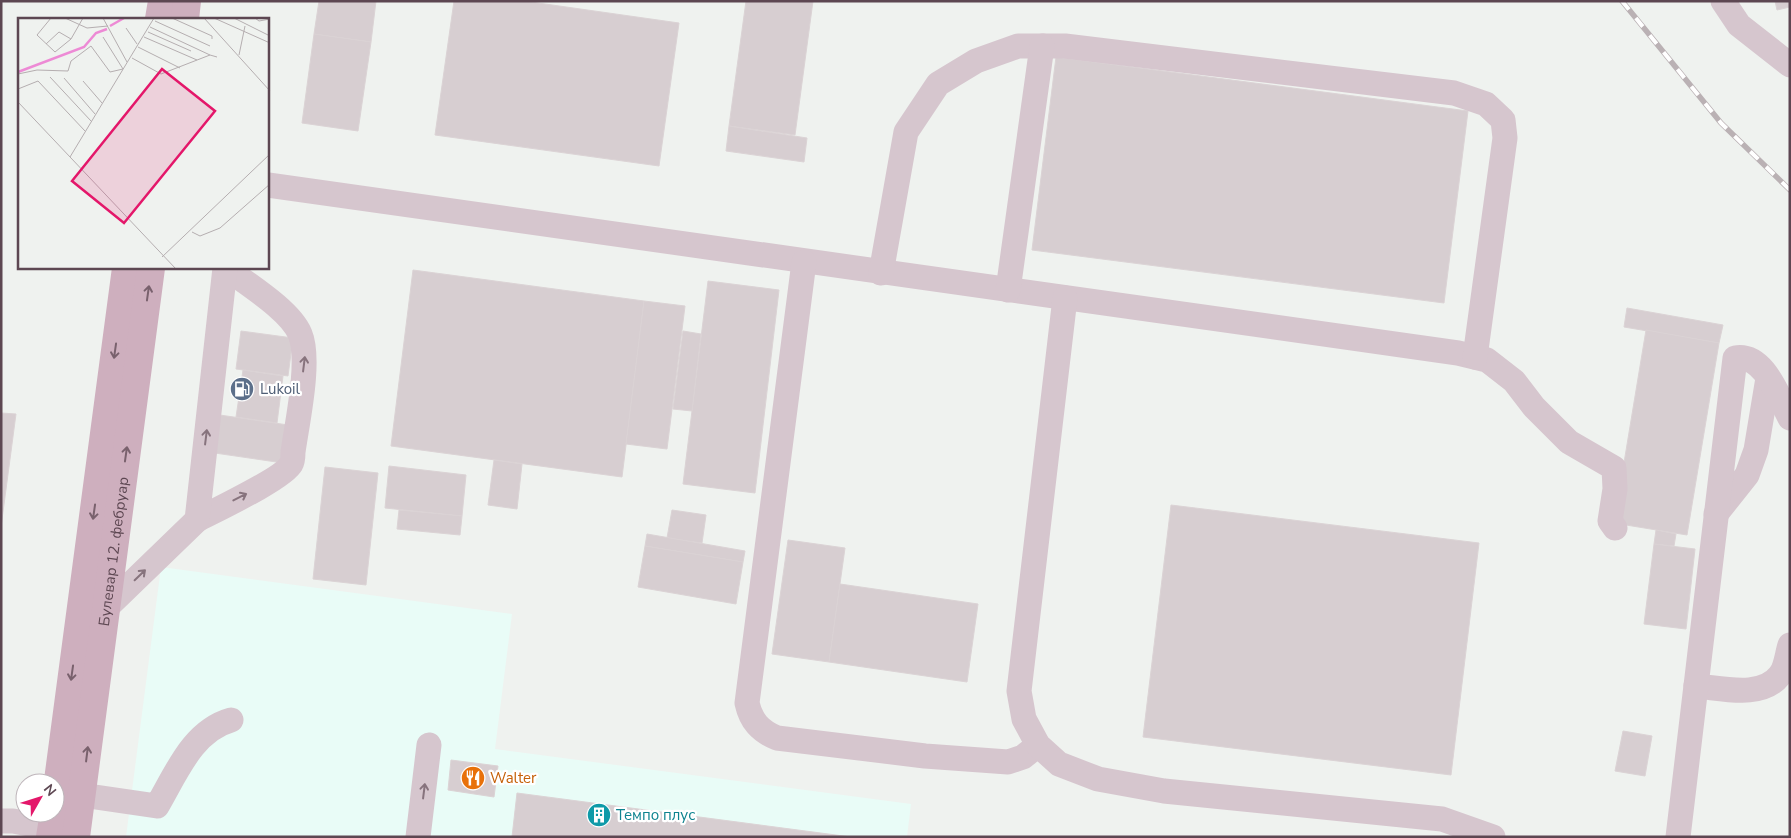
<svg xmlns="http://www.w3.org/2000/svg" width="1791" height="838" font-family="'Nunito Sans',sans-serif">
<style>
.commercial{fill:#e9fcf7}
.building{fill:#d7ced1;stroke:#dbd3d5}
.lines{fill:none;stroke-linecap:round;stroke-linejoin:round}
.minor{stroke:#d6c6ce;stroke-width:25}
.major{stroke:#ceafbe;stroke-width:28}
.rail-casing{stroke:#bab1b4;stroke-width:5.5}
.rail{stroke:#fff;stroke-width:4;stroke-dasharray:11;stroke-linecap:butt}
.oneway{stroke:#79616d}
.oneway2{stroke:#87737d}
.labels{text-anchor:middle;stroke-width:4.5;stroke-linejoin:round;paint-order:stroke}
.service-label{font-size:15px;fill:#4e5e75;stroke:#fff;text-anchor:start}
.street-label{font-size:15px;fill:#5d4752;stroke:#fff}
.food-label{font-size:15px;fill:#c56008;stroke:#fff;text-anchor:start}
.culture-label{font-size:15px;fill:#0d838f;stroke:#fff;text-anchor:start}
.inset-river{fill:none;stroke:#ed8ad5;stroke-width:2.5}
.inset-road{fill:none;stroke:#b5aeb0;stroke-width:1}
.view{fill:#e4176a;fill-opacity:0.15;stroke:#e4176a;stroke-width:2.5}
.inset-edge{fill:none;stroke:#5d4752;stroke-width:2.5}
</style>
<rect width="100%" height="100%" fill="#eff2ef"/>
<polygon class="commercial" points="161,567 512,614 495,749 911,804 907,837 126,837"/>
<g class="building">
<polygon points="319,1 376,1 371,42 314,34"/>
<polygon points="454,1 524,1 679,23 659,166 435,135"/>
<polygon points="746,1 813,1 795,135 729,126"/>
<polygon points="1775,1 1790,1 1790,7 1777,10"/>
<polygon points="314,34 371,42 358,131 302,123"/>
<polygon points="1056,57 1468,111 1444,303 1032,250"/>
<polygon points="729,126 807,138 804,162 726,151"/>
<polygon points="413,270 644,301 622,477 391,446"/>
<polygon points="708,281 779,290 755,493 683,484"/>
<polygon points="644,301 685,306 667,449 626,444"/>
<polygon points="1627,308 1723,325 1719,343 1624,327"/>
<polygon points="1646,330 1719,343 1687,535 1614,523"/>
<polygon points="241,331 293,338 288,376 236,369"/>
<polygon points="683,331 701,334 692,411 673,409"/>
<polygon points="243,370 283,376 277,423 236,417"/>
<polygon points="1,413 16,414 1,527"/>
<polygon points="213,414 295,426 290,464 208,452"/>
<polygon points="494,460 522,464 517,509 488,505"/>
<polygon points="389,466 466,475 462,516 385,508"/>
<polygon points="325,467 378,473 366,585 313,579"/>
<polygon points="1171,505 1479,543 1451,775 1143,737"/>
<polygon points="399,510 462,516 460,535 397,529"/>
<polygon points="672,510 706,515 702,543 667,538"/>
<polygon points="1656,530 1676,534 1674,546 1654,544"/>
<polygon points="647,534 745,551 743,562 645,546"/>
<polygon points="788,540 845,548 829,662 772,654"/>
<polygon points="1654,544 1695,549 1686,629 1644,624"/>
<polygon points="645,546 743,562 736,604 638,587"/>
<polygon points="840,584 978,604 967,682 829,662"/>
<polygon points="1623,731 1652,736 1645,776 1615,771"/>
<polygon points="451,760 498,766 494,797 448,790"/>
<polygon points="517,793 851,837 512,837"/>
</g>
<g class="lines">
<g class="minor">
<polyline points="1723,1 1739,25 1790,65"/>
<polyline points="268,185 1458,353 1487,360 1514,381 1534,407 1569,442 1614,468 1615,489 1610,521 1615,528"/>
<path d="M804 262 747 703C751 721 760 731 777 738L925 756 1008 762 1023 757 1038 745"/>
<polyline points="881,273 906,132 938,84 976,61 1018,46 1065,46 1454,93 1486,104 1503,120 1505,138 1475,357"/>
<polyline points="1008,290 1042,46"/>
<polyline points="1065,298 1019,691 1024,719 1038,745 1059,764 1098,779 1164,791 1442,819 1493,837"/>
<polyline points="1716,514 1747,475 1756,450 1768,378"/>
<path d="M197 520C214 511 284 478 291 464 293 461 293 456 293 452 297 423 311 360 300 334 290 310 247 284 226 268"/>
<polyline points="105,609 197,520 225,268"/>
<path d="M1696 686C1722 688 1762 699 1780 675 1786 668 1787 654 1790 645"/>
<path d="M61 792 157 806C176 774 192 731 231 720"/>
<polyline points="1,821 13,821 51,828"/>
<polyline points="418,837 429,745"/>
<path d="M1678 837 1735 358C1764 353 1778 396 1790 418"/>
</g>
<g class="major">
<polyline points="159,19 162,1"/>
<polyline points="185,19 187,1"/>
<polyline points="55,803 126,268"/>
<polyline points="50,837 54,813"/>
<path id="s1" d="M76 837 151 268"/>
</g>
<g class="rail-casing">
<polyline id="rail" points="1622,1 1721,123 1790,190"/>
</g>
<use href="#rail" class="rail"/>
</g>
<defs><path id="oneway-shaft" d="M-6 0H5M1.5-3L5.5 0L1.5 3" fill="none" stroke-width="1.6" stroke-linecap="round" stroke-linejoin="round" transform="scale(1.25)"/></defs>
<g class="oneway">
<use href="#oneway-shaft" transform="translate(148 293) rotate(-82)"/>
<use href="#oneway-shaft" transform="translate(115 351) rotate(98)"/>
<use href="#oneway-shaft" transform="translate(126 454) rotate(-82)"/>
<use href="#oneway-shaft" transform="translate(94 512) rotate(98)"/>
<use href="#oneway-shaft" transform="translate(72 673) rotate(98)"/>
<use href="#oneway-shaft" transform="translate(87 754) rotate(-83)"/>
</g>
<g class="oneway2">
<use href="#oneway-shaft" transform="translate(304 364) rotate(-83)"/>
<use href="#oneway-shaft" transform="translate(206 437) rotate(-83)"/>
<use href="#oneway-shaft" transform="translate(240 497) rotate(-27)"/>
<use href="#oneway-shaft" transform="translate(140 575) rotate(-44)"/>
<use href="#oneway-shaft" transform="translate(424 791) rotate(-83)"/>
</g>
<defs>
<g id="fuel-disc" transform="scale(1.25)"><circle r="9.5" fill="#5c6f8a" stroke="#fff"/><path d="M-5.5-6h7V0h2V4h1.3V-2.5L3-4.5l.8-.8L6-3V5H2.5V1h-1V6h-7ZM-4.2-4.7v3.2H.2V-4.7Z" fill="#fff"/></g>
<g id="restaurant-disc" transform="scale(1.25)"><circle r="9.5" fill="#e8710a" stroke="#fff"/><path d="M-5-6h1v4h1v-4h1v4h1v-4h1v5L-1.5 .5V6h-2V.5L-5-1ZM5-6V6H3V1.5H1.5Q1.5-4 5-6Z" fill="#fff"/></g>
<g id="building-disc" transform="scale(1.25)"><circle r="9.5" fill="#0f9aa8" stroke="#fff"/><path d="M-4-6H4V6H1V3H-1V6H-4ZM-2.5-4.3h1.7v1.8h-1.7ZM.8-4.3h1.7v1.8H.8ZM-2.5-1h1.7V.8h-1.7ZM.8-1h1.7V.8H.8Z" fill="#fff"/></g>
</defs>
<g fill-rule="evenodd">
<use href="#fuel-disc" x="242" y="389"/>
<use href="#restaurant-disc" x="473" y="778"/>
<use href="#building-disc" x="599" y="815"/>
</g>
<g class="labels">
<g class="service-label">
<text x="260" y="394">Lukoil</text>
</g>
<g class="street-label">
<text dy="5" stroke="none"><textPath href="#s1" startOffset="288">Булевар 12. фебруар</textPath></text>
</g>
<g class="food-label">
<text x="490" y="783">Walter</text>
</g>
<g class="culture-label">
<text x="616" y="820">Темпо плус</text>
</g>
</g>
<g transform="translate(18 18)">
<rect width="251" height="251" fill="#eff2ef"/>
<path class="inset-river" d="M92 8 106 0M0 54 66 29 78 15 89 11"/>
<path class="inset-road" d="M33 0 19 17 37 34 53 21 65 0M47 0 69 10 90 8M85 0 109 44M154 0 194 18V21M186 0 252 73M196 0 252 25M216 0 252 18M237 0 241 3 252 1M137 3 192 28M132 9 192 37M108 10 119 26M130 14 173 33M126 19 179 42M28 26 41 14 53 21M120 29 162 50M221 37 227 8M114 40 143 56 192 37 199 39M0 56 19 52 50 53 53 43 73 28 92 54 105 51 85 19M32 59 73 103M46 60 77 96M65 63 84 85M0 71 20 63 67 113M0 84 158 251M52 139 136 0M174 214 182 218 202 210 252 166M144 239 252 136"/>
<path class="view" d="M144 51 197 93 106 205 54 163Z"/>
<rect width="251" height="251" class="inset-edge"/>
</g>
<rect width="1791" height="838" fill="none" stroke="#5d4752" stroke-width="5"/>
<g transform="translate(40 798) rotate(51)"><circle r="24" fill="#ffffff" stroke="#beb5ba"/>
<path d="M0-4L9 19L0 12L-9 19Z" fill="#e4176a"/>
<text y="-8" font-size="14" font-weight="bold" text-anchor="middle" fill="#5d4752">N</text>
</g>
</svg>
